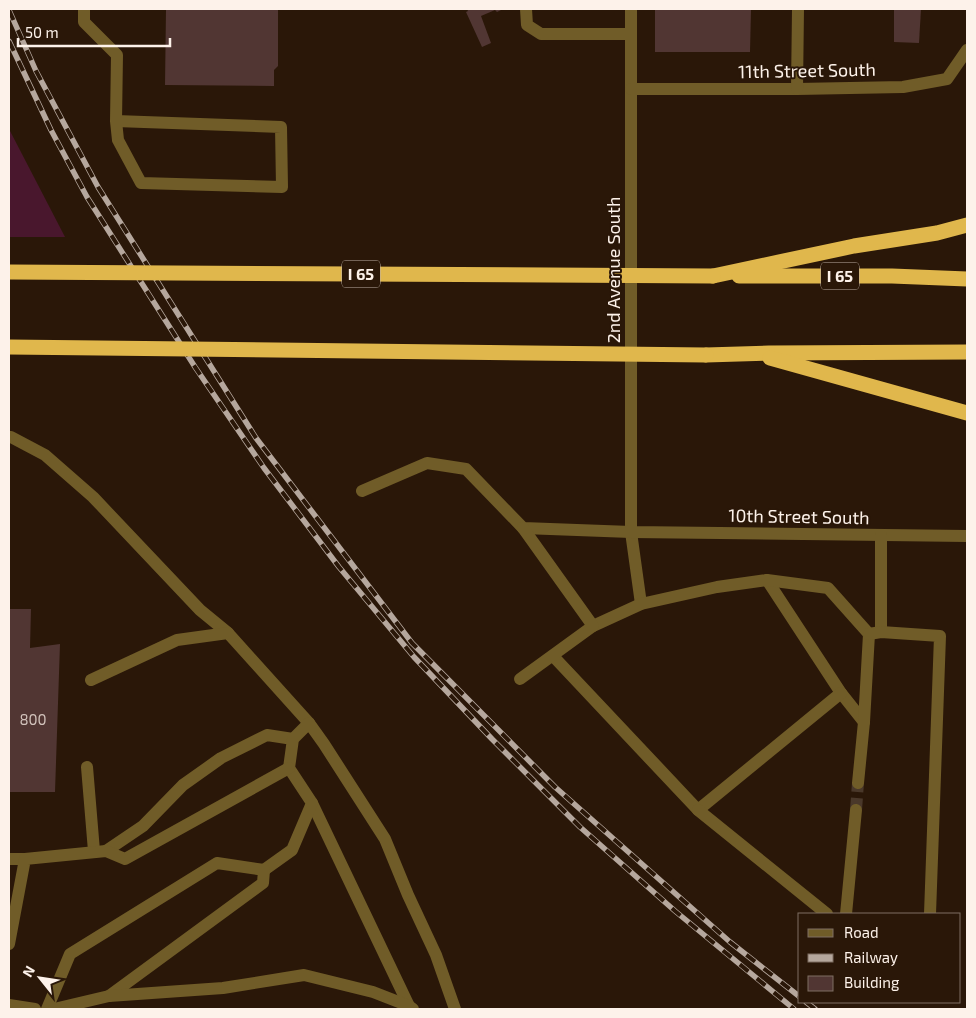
<svg xmlns="http://www.w3.org/2000/svg" width="976" height="1018" font-family="'Exo 2',sans-serif">
<style>
.green{fill:#49172d}
.building{fill:#513633}
.lines{fill:none;stroke-linecap:round;stroke-linejoin:round}
.minor-tunnel{stroke:#4a382a;stroke-width:12;stroke-dasharray:12 6;stroke-linecap:butt}
.minor{stroke:#705c28;stroke-width:12}
.highway{stroke:#e0b74c;stroke-width:15}
.rail-casing{stroke:#b5a79d;stroke-width:5.5}
.rail{stroke:#2a1708;stroke-width:4;stroke-dasharray:11;stroke-linecap:butt}
.highway-bridge{stroke:#e0b74c;stroke-width:15}
.labels{text-anchor:middle;stroke-width:4;stroke-linejoin:round;paint-order:stroke}
.number-label{font-size:15px;fill:#d2c3bc}
.shield{fill:#2a1708;stroke:#beb0a6;stroke-width:1}
.shield-label{font-size:16px;font-weight:bold;fill:#fdf2ea}
.street-label{font-size:18px;fill:#fdf2ea;stroke:#2a1708}
</style>
<rect width="100%" height="100%" fill="#2a1708"/>
<polygon class="green" points="9,129 65,237 9,237"/>
<g class="building">
<polygon points="166,9 278,9 278,66 274,70 274,86 165,85"/>
<polygon points="467,9 503,9 497,12 495,10 481,16 491,43 482,47 466,12 468,11"/>
<polygon points="655,9 751,9 750,52 655,52"/>
<polygon points="894,9 921,9 919,43 894,42"/>
<polygon points="9,609 31,609 30,648 60,644 55,792 9,792"/>
</g>
<g class="lines">
<polyline class="minor-tunnel" points="856,810 858,783"/>
<g class="minor">
<polyline points="84,9 84,22 117,55 116,121 118,140 141,183 282,187 281,127 116,121"/>
<polyline points="526,9 527,25 541,34 631,34"/>
<polyline points="631,9 631,532 641,604"/>
<polyline points="631,89 797,89 903,87 947,79 967,50"/>
<polyline points="797,89 798,9"/>
<polyline points="9,437 11,437 45,455 93,497 200,610 228,633"/>
<polyline points="362,491 427,463 466,469 523,528 631,532 967,536"/>
<polyline points="881,535 881,632"/>
<polyline points="767,580 841,693 864,722"/>
<polyline points="593,626 641,604 717,587 767,580 828,588 869,634 864,722 858,783"/>
<polyline points="869,634 881,632 940,636 930,914"/>
<polyline points="553,656 698,810 841,693"/>
<polyline points="520,679 593,626 523,528"/>
<polyline points="91,680 177,640 228,633 309,723"/>
<polyline points="87,767 94,851"/>
<polyline points="312,803 409,1006"/>
<polyline points="698,810 827,914"/>
<polyline points="106,851 143,826 183,785 221,758 267,735 293,739"/>
<polyline points="9,859 25,859"/>
<polyline points="264,870 292,850 312,803 289,768 293,739 309,723 324,744 385,839 408,895 436,955 455,1009"/>
<polyline points="846,914 856,810"/>
<polyline points="9,944 25,859 106,851 125,859 289,768"/>
<polyline points="9,1005 35,1009"/>
<polyline points="47,1009 70,954 217,863 264,870 263,883 109,996"/>
<polyline points="54,1009 109,996 223,988 304,975 373,992 409,1006 413,1009"/>
</g>
<g class="highway">
<polyline points="713,276 854,246 937,233 967,225"/>
<polyline points="739,276 892,276 967,279"/>
<polyline points="706,355 769,353 967,352"/>
<polyline points="770,358 967,413"/>
</g>
<g class="rail-casing">
<g id="rail">
<polyline points="9,10 36,71 98,187 256,438 412,643 555,787 730,942 800,997"/>
<polyline points="9,41 51,130 87,197 195,367 264,468 339,567 414,657 492,739 580,827 675,911 794,1009"/>
<polyline points="806,1002 815,1009"/>
</g>
</g>
<use href="#rail" class="rail"/>
<g class="highway-bridge">
<polyline points="9,272 713,276"/>
<polyline points="9,347 706,355"/>
</g>
</g>
<g class="labels">
<g class="number-label">
<text x="33" y="725">800</text>
</g>
<g class="shield">
<rect x="342" y="260.5" width="38" height="27" rx="4"/>
<rect x="821" y="262.5" width="38" height="27" rx="4"/>
</g>
<g class="shield-label">
<text x="361" y="280">I 65</text>
<text x="840" y="282">I 65</text>
</g>
<g class="street-label">
<text transform="translate(807 71) rotate(-1)" y="6">11th Street South</text>
<text transform="translate(614 270) rotate(-90)" y="6">2nd Avenue South</text>
<text transform="translate(799 517) rotate(1)" y="6">10th Street South</text>
</g>
</g>
<rect width="976" height="1018" fill="none" stroke="#fdf2ea" stroke-width="20"/>
<rect x="798" y="913" width="162" height="90" fill="#2a1708" stroke="#7e6f62"/>
<rect x="808" y="929" width="25" height="8" fill="#705c28" stroke="#7e6f62"/>
<text x="844" y="938" font-size="15" fill="#fdf2ea">Road</text>
<rect x="808" y="954" width="25" height="8" fill="#b5a79d" stroke="#7e6f62"/>
<text x="844" y="963" font-size="15" fill="#fdf2ea">Railway</text>
<rect x="808" y="976" width="25" height="15" fill="#513633" stroke="#7e6f62"/>
<text x="844" y="988" font-size="15" fill="#fdf2ea">Building</text>
<g transform="translate(40 978) rotate(300)" stroke="#2a1708" stroke-width="4" paint-order="stroke">
<path d="M0-4L9 19L0 12L-9 19Z" fill="#fdf2ea"/>
<text y="-8" font-size="14" font-weight="bold" text-anchor="middle" fill="#fdf2ea">N</text>
</g>
<path d="M18 38v8h152v-8" fill="none" stroke="#fdf2ea" stroke-width="2.5"/>
<text x="25" y="38" font-size="15" fill="#fdf2ea" stroke="#2a1708" stroke-width="4" paint-order="stroke">50 m</text>
</svg>
